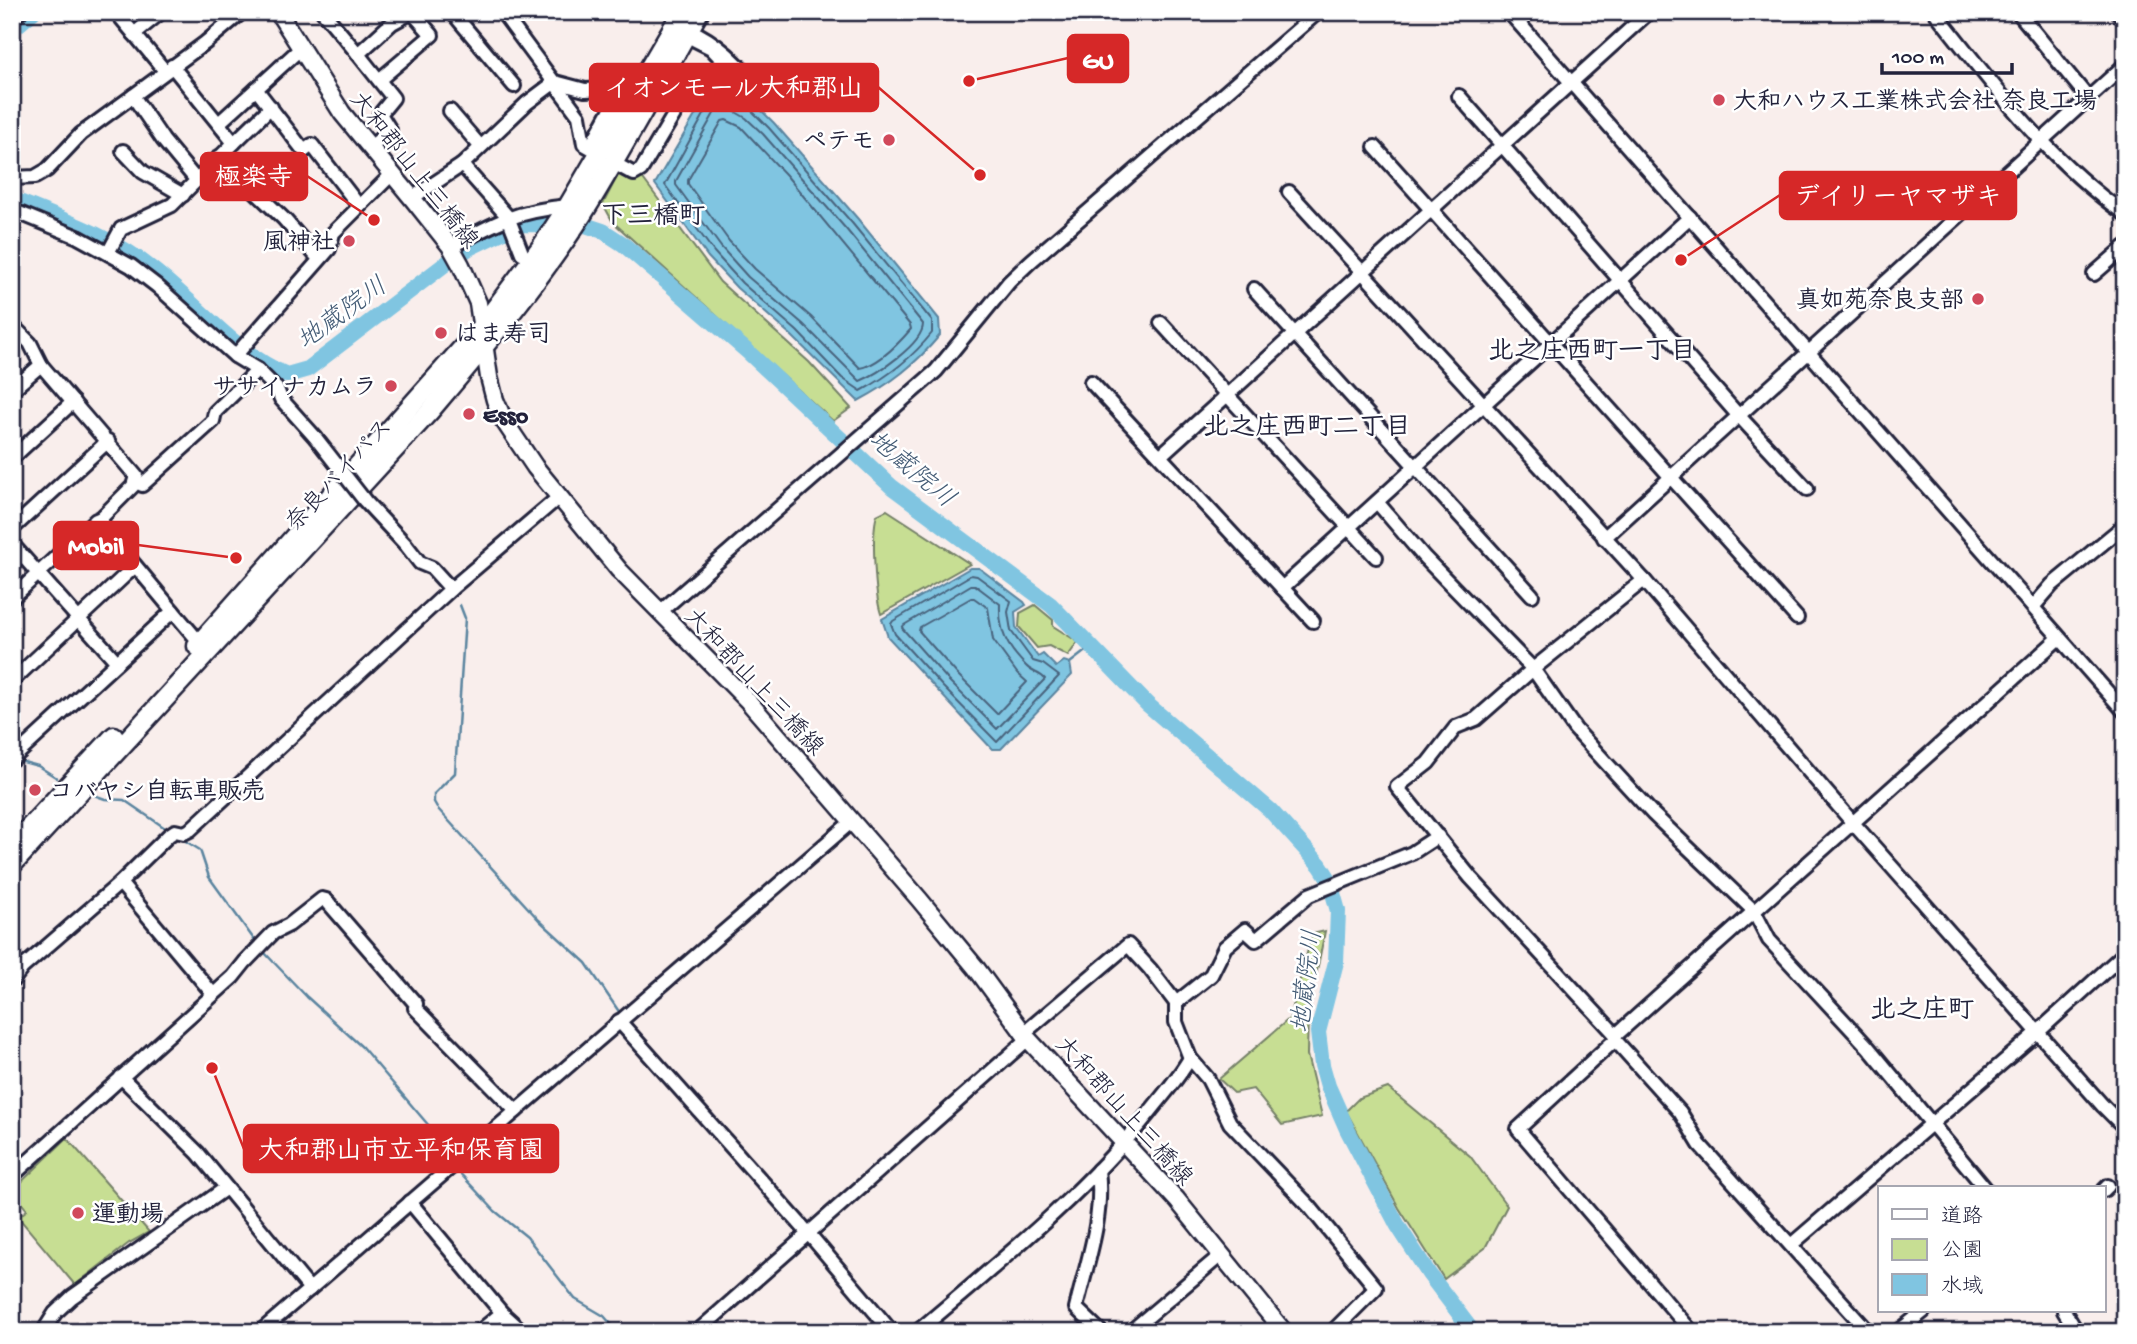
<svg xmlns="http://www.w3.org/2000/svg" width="2137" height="1344" font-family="'Gochi Hand','Klee One',sans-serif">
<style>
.green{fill:#c7de93;stroke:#748067;stroke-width:2}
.water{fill:#80c5e1;stroke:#5a849f;stroke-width:2}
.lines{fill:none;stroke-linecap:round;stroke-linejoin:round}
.shore{stroke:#48637d;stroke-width:2}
.stream{stroke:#5a849f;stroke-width:2.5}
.river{stroke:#80c5e1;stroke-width:16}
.minor-casing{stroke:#22223b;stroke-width:18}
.major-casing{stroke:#22223b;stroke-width:21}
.highway-casing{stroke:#22223b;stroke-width:23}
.minor{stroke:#fff;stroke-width:12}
.major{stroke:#fff;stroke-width:16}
.highway{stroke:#fff;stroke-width:18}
.minor-bridge-casing{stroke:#22223b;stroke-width:18;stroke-linecap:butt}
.minor-bridge{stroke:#fff;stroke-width:12}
.poi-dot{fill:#d1495b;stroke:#fff;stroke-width:2.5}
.labels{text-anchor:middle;stroke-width:5;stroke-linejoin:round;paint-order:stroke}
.poi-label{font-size:24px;font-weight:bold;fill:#22223b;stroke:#fff;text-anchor:start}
.street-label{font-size:24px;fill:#22223b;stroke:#fff}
.neighbourhood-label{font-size:26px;font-weight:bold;fill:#22223b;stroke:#fff}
.water-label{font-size:26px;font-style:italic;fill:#435b75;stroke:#fff}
.leader{fill:none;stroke:#d62828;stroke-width:2.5}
.callout-dot{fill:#d62828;stroke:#fff;stroke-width:2.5}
.callout{fill:#d62828;stroke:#d62828;stroke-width:2.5}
.callout-label{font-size:26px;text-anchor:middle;font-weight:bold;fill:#fff}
</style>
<rect width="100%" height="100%" fill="#f9eeec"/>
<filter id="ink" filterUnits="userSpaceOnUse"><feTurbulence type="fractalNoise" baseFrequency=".0143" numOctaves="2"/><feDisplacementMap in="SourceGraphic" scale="14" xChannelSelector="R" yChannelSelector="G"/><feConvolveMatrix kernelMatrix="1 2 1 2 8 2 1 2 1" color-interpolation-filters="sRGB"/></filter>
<g filter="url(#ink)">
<g class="green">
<polygon points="638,172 720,282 809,362 851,408 833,421 613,222 603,204 619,173"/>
<path d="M887 510 970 564 881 614C875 596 871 533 877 515Z"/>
<polygon points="1035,605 1053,620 1053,626 1078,642 1068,656 1049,646 1037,648 1019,627 1020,613"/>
<polygon points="1325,931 1308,1015 1307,1055 1322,1116 1282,1125 1253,1089 1234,1093 1219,1079 1290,1018 1312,934"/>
<polygon points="1388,1088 1470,1156 1507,1206 1485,1248 1444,1279 1399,1208 1346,1111 1359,1098"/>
<polygon points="67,1138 149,1232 129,1243 75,1285 18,1217 27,1210 12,1191"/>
</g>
<g class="water">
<path d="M731 90 743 99 755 104 774 123 858 219 939 319 940 335C915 365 892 383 858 401L792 336 737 288 708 257 655 184 707 95Z"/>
<polygon points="970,568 979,568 1024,602 1026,605 1015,612 1016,627 1038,657 1043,654 1056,667 1064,661 1070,663 1072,675 1001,749 992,749 888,637 882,619"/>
</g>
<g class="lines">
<g class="shore">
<path d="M729 98 751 110 769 128 852 223 932 321V333C912 358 889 376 861 391L842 378 797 331 742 283 714 252 665 185 711 102Z"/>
<path d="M727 107 746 118 763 134 846 229 923 324C923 344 877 374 860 381L803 324 748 277 721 247 676 185V181L716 110Z"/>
<path d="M726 120 741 127 786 175 910 325 911 329C899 343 879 365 860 368L811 317 755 269 729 241 688 184V180L722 121Z"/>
<polygon points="971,575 977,576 1011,601 1008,612 1011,631 1033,661 1043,664 1059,676 997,742 943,687 895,634 891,624 893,621"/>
<path d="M971 585H975L1000 604C999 631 1006 646 1026 666 1032 673 1039 672 1045 679L997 729 949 681 902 628 904 625Z"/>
<polygon points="971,598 974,598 988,608 993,640 1017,673 1027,682 997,714 957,674 919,631 920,627"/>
</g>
<g class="stream">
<polyline points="460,605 465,618 455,773 434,794 434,802 438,809 539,920 586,963 622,1016"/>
<polyline points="1070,663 1092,646"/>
<polyline points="16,760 38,766 57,778"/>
<polyline points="94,795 105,799 124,800 168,830"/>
<polyline points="179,837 200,850 209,877 258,945"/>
<polyline points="262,950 307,997 362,1047 430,1127 451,1161"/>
<polyline points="673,1073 718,1122"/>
<polyline points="456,1169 495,1211 527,1237 575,1299 604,1316 618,1332"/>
</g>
<g class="river">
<polyline points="12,30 33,12"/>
<path d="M12 199C60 219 111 236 152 269 194 301 238 356 287 375L308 369 448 262 469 248 519 224 585 225 603 231 623 244 748 352 892 487 1051 605 1147 704 1270 810 1320 865 1329 879 1338 911 1336 962 1318 1032 1322 1065 1328 1086 1347 1129 1398 1226 1429 1274 1473 1332"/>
</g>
<g class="minor-casing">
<g id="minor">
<polyline points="116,12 165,71"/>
<polyline points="323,12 358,54 392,23 412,12 432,35 379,80"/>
<polyline points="452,12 514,86"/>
<polyline points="502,12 579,116 584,144 591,148"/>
<polyline points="1509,12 2125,712"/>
<path d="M1935 12C1993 85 2048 160 2125 214"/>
<polyline points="2018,12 2088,98"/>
<polyline points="2118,12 2125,21"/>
<polyline points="12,19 20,12"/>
<polyline points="134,34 161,12"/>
<polyline points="358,54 393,98 380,114 390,130 370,148"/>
<polyline points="555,82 585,90 606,89 618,96 594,140 603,147"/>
<polyline points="256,89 304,151 312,145 359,206"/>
<polyline points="133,96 163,140 197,181"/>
<polyline points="1459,96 1738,415 1807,489"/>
<polyline points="450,111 480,146"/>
<polyline points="219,123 300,49"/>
<polyline points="234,143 271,107"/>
<polyline points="1375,147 1797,618"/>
<polyline points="123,151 143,172 183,195"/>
<polyline points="219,157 284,219 319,259"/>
<polyline points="462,165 508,217 522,253"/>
<path d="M621 167 634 174 641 170 694 81 726 64 711 48 695 40 698 34C728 50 748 75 769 101"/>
<polyline points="12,178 35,177 47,170 81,134 205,43 242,12"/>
<polyline points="1289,192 1644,580 1853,823 2103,1106 2125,1128"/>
<polyline points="412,198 462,165 527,103 555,82"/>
<polyline points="12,210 78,237 131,266 157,286 235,356 258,370 277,389 281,399 315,437"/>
<path d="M451 247C495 222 517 211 568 206"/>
<polyline points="108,253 121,229 172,205 234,143 172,66"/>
<polyline points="2094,274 2125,247"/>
<polyline points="1254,289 1532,595"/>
<polyline points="1161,323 1376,557"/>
<polyline points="12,325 30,343 41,365 136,476 133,486 101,518 96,520 12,598"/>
<polyline points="235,356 329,249 333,233 392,174"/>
<polyline points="1091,382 1313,621"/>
<polyline points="12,390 41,365"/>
<polyline points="1160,456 1649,12"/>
<polyline points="12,458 73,402"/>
<polyline points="136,482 142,485 213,421 215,412 258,370"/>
<polyline points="1377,502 1424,557 1533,669 1476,719 1456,727 1428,763 1397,787 1471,878 1616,1035 1615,1040 1680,1112 1700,1145 1869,1332"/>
<polyline points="101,518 104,528 173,611"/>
<polyline points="12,529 108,441"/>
<polyline points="1604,538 2125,65"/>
<polyline points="12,544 117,662"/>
<polyline points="406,545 420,563 432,568 451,589"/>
<polyline points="1644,580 1533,669 1575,729 1653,814 1754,911 1769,940 1868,1047 1985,1188"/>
<polyline points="1282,588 1690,217"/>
<polyline points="2033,607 2052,585 2125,525"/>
<polyline points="660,612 936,371 1009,282 1030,262 1318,12"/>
<polyline points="12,681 135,566"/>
<polyline points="12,759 173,611 200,643"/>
<polyline points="120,883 213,994"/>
<polyline points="12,981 22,968 120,883 169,835 175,831 184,833 190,830 451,589 559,497"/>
<polyline points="1176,1003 1211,975 1225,947 1245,930 1256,940 1309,895 1412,853 1438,836"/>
<polyline points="619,1021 809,1234 892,1332"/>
<polyline points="1024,1033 1128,945 1150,969 1176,1003 1176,1022 1190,1058 1208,1079 1230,1123 1310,1207 1376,1288 1332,1332"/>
<polyline points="1616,1035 2059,638"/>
<polyline points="1615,1040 1518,1129 1692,1332"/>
<polyline points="121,1077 198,1153 310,1289"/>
<path d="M1098 1170C1104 1217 1087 1262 1076 1308L1101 1332"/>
<polyline points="12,1176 233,977 245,962 273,933 289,925 322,899 326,900 416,1004 415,1008 516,1111"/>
<polyline points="2104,1190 2108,1186"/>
<polyline points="410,1202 502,1313 523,1332"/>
<polyline points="1791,1245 2038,1032 2125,953"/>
<polyline points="2064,1311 2077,1332"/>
<polyline points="43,1332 55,1313 72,1297 226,1188"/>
<polyline points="260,1332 851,822"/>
<polyline points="479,1332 502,1313"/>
<polyline points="697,1332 1028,1039"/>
<path d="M917 1332C998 1263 1082 1196 1149 1113 1163 1095 1178 1079 1190 1058"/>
<polyline points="1130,1332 1221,1255"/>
<polyline points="1898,1332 1924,1311"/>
</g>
</g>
<g class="major-casing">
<polyline id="major" points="278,12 342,113 412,198 451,247 461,265 478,303 489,377 495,400 504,421 535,467 619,570 748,701 919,899 976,968 1028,1039 1177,1200 1284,1332"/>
</g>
<g class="highway-casing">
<g id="highway">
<polyline points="197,646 482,326 542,246 568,206 682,12"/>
<polyline points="12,846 114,736"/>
<path d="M12 865 429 412C482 349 537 285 582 215 623 149 660 80 699 12"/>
</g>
</g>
<use href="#minor" class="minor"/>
<use href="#major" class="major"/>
<use href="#highway" class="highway"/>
<g class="minor-bridge-casing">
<polyline id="minor-bridge" points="315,437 365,501 406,545"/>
</g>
<use href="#minor-bridge" class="minor-bridge"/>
</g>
</g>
<g class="poi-dot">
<circle cx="1719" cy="100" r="7"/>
<circle cx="889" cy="140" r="7"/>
<circle cx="349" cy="241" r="7"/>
<circle cx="1978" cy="299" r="7"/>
<circle cx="441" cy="333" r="7"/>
<circle cx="391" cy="386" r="7"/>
<circle cx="469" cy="414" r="7"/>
<circle cx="35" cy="790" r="7"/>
<circle cx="78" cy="1213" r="7"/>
</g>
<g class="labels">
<g class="poi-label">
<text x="1733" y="108">大和ハウス工業株式会社 奈良工場</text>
<text x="875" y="148" text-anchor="end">ペテモ</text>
<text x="335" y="249" text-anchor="end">風神社</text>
<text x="1964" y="307" text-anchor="end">真如苑奈良支部</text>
<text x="455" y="341">はま寿司</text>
<text x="377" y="394" text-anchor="end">ササイナカムラ</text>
<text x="483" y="422">Esso</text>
<text x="49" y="798">コバヤシ自転車販売</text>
<text x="92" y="1221">運動場</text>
</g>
<g class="street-label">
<text transform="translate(415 169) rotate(52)" y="8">大和郡山上三橋線</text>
<text transform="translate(338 474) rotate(-47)" y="8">奈良バイパス</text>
<text transform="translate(755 681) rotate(47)" y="8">大和郡山上三橋線</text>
<text transform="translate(1125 1110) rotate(48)" y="8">大和郡山上三橋線</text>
</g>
<g class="neighbourhood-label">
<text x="653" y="223">下三橋町</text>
<text x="1592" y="358">北之庄西町一丁目</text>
<text x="1307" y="434">北之庄西町二丁目</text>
<text x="1922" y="1017">北之庄町</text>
</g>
<g class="water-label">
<text transform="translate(341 312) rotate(-36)" y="9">地蔵院川</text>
<text transform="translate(913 468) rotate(40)" y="9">地蔵院川</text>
<text transform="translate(1305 981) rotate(-83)" y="9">地蔵院川</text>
</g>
</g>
<path class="leader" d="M969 81L1068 58M980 175L878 87M374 220L307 176M1681 260L1780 195M236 558L138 545M212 1068L244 1149"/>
<g class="callout-dot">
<circle cx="969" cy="81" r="7"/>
<circle cx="980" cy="175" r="7"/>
<circle cx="374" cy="220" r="7"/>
<circle cx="1681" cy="260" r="7"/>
<circle cx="236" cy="558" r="7"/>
<circle cx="212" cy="1068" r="7"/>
</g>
<g class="callout">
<rect x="1068" y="35" width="60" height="47" rx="7"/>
<rect x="590" y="64" width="288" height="47" rx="7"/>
<rect x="201" y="153" width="106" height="47" rx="7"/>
<rect x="1780" y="172" width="236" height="47" rx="7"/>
<rect x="54" y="522" width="84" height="47" rx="7"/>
<rect x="244" y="1125" width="314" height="47" rx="7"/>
</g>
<g class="callout-label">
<text x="1098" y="68">GU</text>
<text x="734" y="96">イオンモール大和郡山</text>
<text x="254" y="185">極楽寺</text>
<text x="1898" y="204">デイリーヤマザキ</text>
<text x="96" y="554">Mobil</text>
<text x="401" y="1158">大和郡山市立平和保育園</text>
</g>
<rect width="2137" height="1344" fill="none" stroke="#fff" stroke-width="42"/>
<rect x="21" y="21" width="2095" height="1302" fill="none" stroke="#22223b" stroke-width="2.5" filter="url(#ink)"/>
<rect x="1878" y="1186" width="228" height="126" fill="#ffffff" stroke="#a7a7b1" stroke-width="2"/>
<rect x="1892" y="1209" width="35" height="10" fill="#ffffff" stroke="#a7a7b1" stroke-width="2"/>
<text x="1941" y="1222" font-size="21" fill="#22223b">道路</text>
<rect x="1892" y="1239" width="35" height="21" fill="#c7de93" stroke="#a7a7b1" stroke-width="2"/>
<text x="1941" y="1256" font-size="21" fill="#22223b">公園</text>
<rect x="1892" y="1274" width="35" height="21" fill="#80c5e1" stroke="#a7a7b1" stroke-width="2"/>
<text x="1941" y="1292" font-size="21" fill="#22223b">水域</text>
<path d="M1882 63v10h130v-10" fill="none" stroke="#22223b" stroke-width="3.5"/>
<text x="1892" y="63" font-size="21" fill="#22223b" stroke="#ffffff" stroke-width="5" paint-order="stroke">100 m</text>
</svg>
